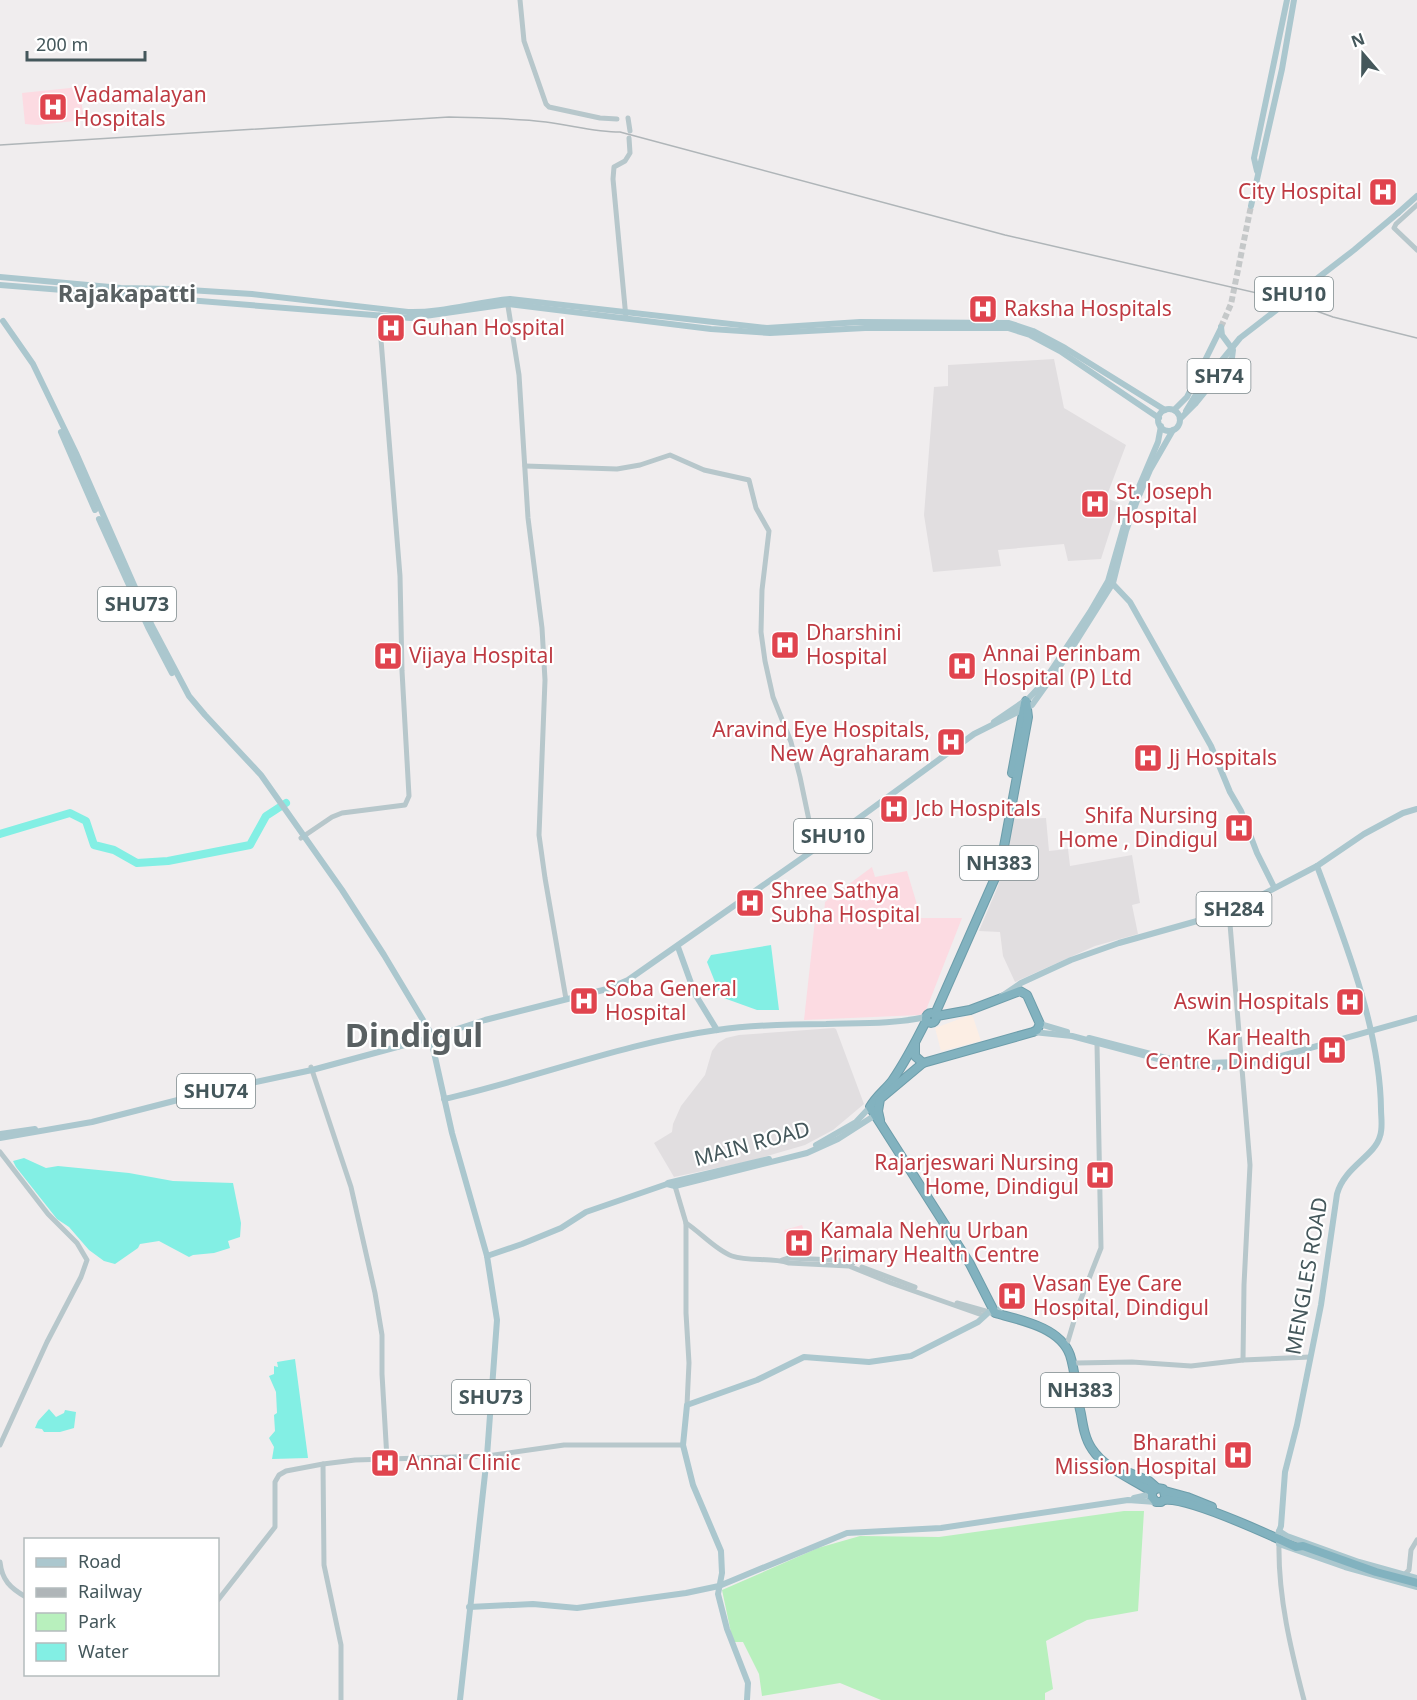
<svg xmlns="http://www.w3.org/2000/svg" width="1417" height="1700" font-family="'Noto Sans',sans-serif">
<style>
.commercial{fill:#fceee4}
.education{fill:#e1dee0}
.medical{fill:#fcdbe2}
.green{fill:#b8f0bd}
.water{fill:#83efe4}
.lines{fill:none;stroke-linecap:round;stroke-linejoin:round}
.river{stroke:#83efe4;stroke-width:8}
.major-tunnel{stroke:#c5c8c9;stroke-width:6;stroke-dasharray:6 3;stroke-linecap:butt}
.highway-casing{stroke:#6d9daa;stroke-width:10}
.minor{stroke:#b7c7cb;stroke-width:5}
.major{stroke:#abc7ce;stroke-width:6}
.highway{stroke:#82b2bf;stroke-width:8}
.rail{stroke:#afb5b8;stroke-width:1.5}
.major-bridge{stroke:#abc7ce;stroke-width:6}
.labels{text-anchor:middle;stroke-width:4.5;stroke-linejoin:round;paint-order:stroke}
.shield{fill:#fff;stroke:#7c898c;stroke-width:1.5}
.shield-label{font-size:20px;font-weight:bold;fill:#44575b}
.health-label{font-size:21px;fill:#be3a42;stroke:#fff;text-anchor:start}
.street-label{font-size:21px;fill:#44575b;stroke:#fff}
.quarter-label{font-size:24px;font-weight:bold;fill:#596062;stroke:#fff}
.town-label{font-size:33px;font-weight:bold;fill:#596062;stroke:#fff}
</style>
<rect width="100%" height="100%" fill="#f0edee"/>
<polygon class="commercial" points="970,1015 973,1017 981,1041 941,1051 935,1028"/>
<g class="education">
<polygon points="1054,359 1064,408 1126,445 1106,498 1119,503 1101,559 1068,561 1064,544 998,550 1001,566 933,572 924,515 934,387 948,386 948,365"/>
<polygon points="1046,818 1049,851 1068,849 1070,866 1132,855 1140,903 1132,905 1138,934 1095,946 1015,982 1003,956 1000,932 979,931 998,886 1014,819"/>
<polygon points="834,1028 836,1029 864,1104 833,1130 805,1145 750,1161 674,1177 654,1143 672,1132 673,1124 681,1106 705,1075 712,1051 718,1043 726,1038 739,1035"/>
</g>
<g class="medical">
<polygon points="79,85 84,120 37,125 25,124 22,93 70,88"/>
<polygon points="872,867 875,877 907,871 921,918 962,918 928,1005 925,1012 920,1015 804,1020 815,920 824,913 825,902"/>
<polygon points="802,1225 813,1255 793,1255 784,1230"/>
</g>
<polygon class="green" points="1124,1511 1144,1511 1138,1611 1087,1620 1046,1641 1053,1689 1045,1693 1045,1700 881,1700 840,1683 762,1696 759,1674 743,1642 733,1642 722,1590 818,1548 860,1536 939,1537"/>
<g class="water">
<polygon points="771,945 779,1010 757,1010 721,997 707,962 711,955"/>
<polygon points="24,1158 46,1168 58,1166 129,1173 173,1181 233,1183 241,1223 240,1237 228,1241 230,1248 214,1253 193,1255 189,1257 159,1241 140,1244 138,1248 115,1264 104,1261 89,1250 69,1227 57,1219 16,1167 13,1161"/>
<polygon points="295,1359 308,1458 272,1459 274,1447 269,1438 275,1431 274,1415 277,1413 276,1392 269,1376 274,1374 274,1366 278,1367 277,1362"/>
<polygon points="49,1409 56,1417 64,1413 65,1410 76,1412 74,1428 60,1432 44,1432 42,1429 35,1428 38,1421"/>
</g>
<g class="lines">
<polyline class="river" points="0,834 70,813 86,821 94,845 114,850 137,863 168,861 250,845 266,816 286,803"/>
<polyline class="major-tunnel" points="1221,327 1231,304 1251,206"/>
<g class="highway-casing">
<g id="highway">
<polyline points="1012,773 1025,703"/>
<circle cx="931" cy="1018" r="5"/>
<polyline points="935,1014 995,878 1003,852 1028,717 1026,701"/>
<path d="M926 1021C916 1041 905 1062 892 1081 885 1090 876 1096 870 1107L970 1264 995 1313C1020 1320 1060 1327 1070 1355 1076 1373 1076 1395 1081 1414 1083 1426 1085 1439 1092 1449 1105 1469 1133 1479 1152 1492"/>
<polyline points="915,1044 915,1056 923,1063"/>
<polyline points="880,1120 878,1111 880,1099 923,1063 1033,1032 1037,1030 1040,1024 1027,995 1020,991 970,1010 937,1016"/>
<polyline points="1130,1473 1149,1481 1157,1488 1163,1489 1166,1498 1161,1502 1156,1502 1152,1497 1152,1492 1157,1488"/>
<polyline points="1165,1491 1187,1497 1212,1507"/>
<path d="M1164 1500C1188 1497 1270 1535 1296 1547L1303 1546 1376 1572 1417 1583"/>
</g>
</g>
<g class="minor">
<polyline points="520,0 524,41 546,104 549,107 600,118 617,119"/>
<polyline points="628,118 630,131"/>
<polyline points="1417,205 1396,224 1394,228 1417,250"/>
<polyline points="507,300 519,375 528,518 542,628 545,680 539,835 545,878 566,999"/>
<polyline points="626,318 613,179 614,167 625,161 630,153 629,138"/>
<polyline points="525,466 617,469 640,465 670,455 704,470 749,480 756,508 769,531 762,590 761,632 765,661 773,697 791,742 800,777 815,849"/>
<polyline points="301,838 332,817 342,813 405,805 409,796 402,671 400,576 379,315"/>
<polyline points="1229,912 1250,1165 1244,1285 1243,1360"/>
<polyline points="311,1067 351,1187 375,1293 382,1335 382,1374 387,1459"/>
<polyline points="0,1152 48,1214 77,1243 87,1260 81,1277 47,1342 0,1445"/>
<polyline points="675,1186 686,1223 686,1313 689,1363 687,1405"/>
<path d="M686 1223C700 1232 717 1251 732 1256 750 1262 770 1257 789 1263L849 1266 891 1283 985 1316"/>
<polyline points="782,1260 788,1258 835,1260 853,1263"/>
<polyline points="862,1267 915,1287"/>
<polyline points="957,1303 989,1312"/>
<polyline points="1068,1341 1079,1304 1101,1248 1097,1044"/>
<polyline points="1076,1363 1132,1362 1191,1366 1243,1360 1310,1357"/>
<polyline points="323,1464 324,1565 341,1645 341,1700"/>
<path d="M1279 1544C1278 1597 1291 1650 1304 1700"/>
<path d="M0 1562C2 1580 10 1588 26 1597"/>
<polyline points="1404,1575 1409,1570 1411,1550 1417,1540"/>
<polyline points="218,1600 275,1527 275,1482 279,1475 286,1471 323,1464 355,1460 487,1456 564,1445 683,1445"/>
</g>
<g class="major">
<polyline points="1257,171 1254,158 1287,0"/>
<polyline points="1251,206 1282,69 1294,0"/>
<polyline points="1398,213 1417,196"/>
<path d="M0 277 121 288 173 289 252 294 408 312C442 313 476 302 510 299L767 328 860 322 1009 323 1033 331 1065 348 1165 410"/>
<polyline points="0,285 411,318 508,304 711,329 770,333 865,328 1008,328 1030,335 1060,351 1159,418"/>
<polyline points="3,321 33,364 76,453 152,626 189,696 205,715 261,775 342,890 384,955 429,1030 452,1133 487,1256 497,1320 487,1456 460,1700"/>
<circle cx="1169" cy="420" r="11"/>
<polyline points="1174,410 1187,397 1221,328"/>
<polyline points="1186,411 1201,386"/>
<polyline points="1180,419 1195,404 1232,358 1233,350 1222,335 1221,327"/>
<polyline points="61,432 95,510"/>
<polyline points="99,519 148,627 172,673"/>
<polyline points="1112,583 1130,602 1211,746 1230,792 1241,811 1257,853 1274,887"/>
<polyline points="994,722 1029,698 1043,683 1090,612 1108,581 1127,515 1158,442 1161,426"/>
<polyline points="678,947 695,994 717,1030"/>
<polyline points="1002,996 1021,983 1071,960 1119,943 1229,912 1317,866 1364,834 1403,813 1417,809"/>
<polyline points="1040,1024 1067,1032"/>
<polyline points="1033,1032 1072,1036 1177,1064 1213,1067 1241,1066 1278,1057 1417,1018"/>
<polyline points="1089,1038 1166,1058 1208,1063 1238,1062"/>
<path d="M444 1099C536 1078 624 1043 717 1030 753 1025 790 1024 826 1024 859 1023 894 1024 926 1017"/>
<polyline points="0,1134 35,1129"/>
<polyline points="0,1138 92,1122 209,1092 312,1070 423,1040 485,1020 607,989 628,980 855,821 974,734 1032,705 1067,656 1113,583 1126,531 1138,498 1150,470 1173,430"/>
<polyline points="816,1145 856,1122 870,1107"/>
<polyline points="668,1183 769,1159"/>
<polyline points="487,1256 522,1244 561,1228 586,1212 667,1184 675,1186 807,1153 838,1139 877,1114"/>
<polyline points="1134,1498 1152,1494"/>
<polyline points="1279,1531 1287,1536 1359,1562 1417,1578"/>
<path d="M1278 1534 1281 1526 1285 1472 1297 1425 1321 1305 1337 1194C1344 1167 1375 1156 1380 1136 1383 1128 1381 1117 1381 1109 1380 1029 1345 941 1317 866"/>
<polyline points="1279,1539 1279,1544 1345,1567 1417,1587"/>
<polyline points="469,1607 533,1604 577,1608 686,1593 719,1586 847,1533 941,1528 1128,1500 1156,1502"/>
<polyline points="747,1700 748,1683 727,1629 718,1594 722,1573 721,1551 693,1485 683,1445 687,1405 757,1380 804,1357 869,1362 911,1356 978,1322 989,1312 995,1313 1000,1309"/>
</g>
<use href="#highway" class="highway"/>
<path class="rail" d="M0 145 449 117C482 118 514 118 546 122 571 125 595 132 620 132L1005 235 1283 299 1333 317 1417 338"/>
<polyline class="major-bridge" points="1201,386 1240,338 1354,250 1398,213"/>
</g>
<defs>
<g id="hospital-square" transform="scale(1.5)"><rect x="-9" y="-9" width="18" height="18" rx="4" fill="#e0444e" stroke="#fff"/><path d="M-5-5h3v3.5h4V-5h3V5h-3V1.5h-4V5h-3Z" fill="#fff"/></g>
</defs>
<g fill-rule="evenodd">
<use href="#hospital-square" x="53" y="107"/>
<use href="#hospital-square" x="1383" y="192"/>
<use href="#hospital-square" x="983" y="309"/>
<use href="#hospital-square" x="391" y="328"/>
<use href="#hospital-square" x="1095" y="504"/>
<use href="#hospital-square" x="785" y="645"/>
<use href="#hospital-square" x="388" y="656"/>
<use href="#hospital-square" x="962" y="666"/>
<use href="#hospital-square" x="951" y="742"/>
<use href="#hospital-square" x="1148" y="758"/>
<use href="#hospital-square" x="894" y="809"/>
<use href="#hospital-square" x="1239" y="828"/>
<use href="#hospital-square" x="750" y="903"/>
<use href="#hospital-square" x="584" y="1001"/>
<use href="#hospital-square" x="1350" y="1002"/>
<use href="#hospital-square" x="1332" y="1050"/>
<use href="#hospital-square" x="1100" y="1175"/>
<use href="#hospital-square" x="799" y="1243"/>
<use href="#hospital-square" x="1012" y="1296"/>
<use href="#hospital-square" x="1238" y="1455"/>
<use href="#hospital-square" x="385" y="1463"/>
</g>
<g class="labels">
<g class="shield">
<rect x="1255" y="277" width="78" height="34" rx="4.5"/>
<rect x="1187.5" y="359" width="63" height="34" rx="4.5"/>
<rect x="98" y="587" width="78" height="34" rx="4.5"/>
<rect x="794" y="819" width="78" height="34" rx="4.5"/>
<rect x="960" y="846" width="78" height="34" rx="4.5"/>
<rect x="1196.5" y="892" width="75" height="34" rx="4.5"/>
<rect x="177" y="1074" width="78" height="34" rx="4.5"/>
<rect x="1041" y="1373" width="78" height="34" rx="4.5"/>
<rect x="452" y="1380" width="78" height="34" rx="4.5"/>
</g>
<g class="shield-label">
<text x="1294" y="301">SHU10</text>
<text x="1219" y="383">SH74</text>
<text x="137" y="611">SHU73</text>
<text x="833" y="843">SHU10</text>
<text x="999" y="870">NH383</text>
<text x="1234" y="916">SH284</text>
<text x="216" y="1098">SHU74</text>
<text x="1080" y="1397">NH383</text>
<text x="491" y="1404">SHU73</text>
</g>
<g class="health-label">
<text x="74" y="102">Vadamalayan<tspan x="74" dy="24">Hospitals</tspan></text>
<text x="1362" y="199" text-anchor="end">City Hospital</text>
<text x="1004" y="316">Raksha Hospitals</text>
<text x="412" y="335">Guhan Hospital</text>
<text x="1116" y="499">St. Joseph<tspan x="1116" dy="24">Hospital</tspan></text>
<text x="806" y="640">Dharshini<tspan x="806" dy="24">Hospital</tspan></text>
<text x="983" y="661">Annai Perinbam<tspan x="983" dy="24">Hospital (P) Ltd</tspan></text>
<text x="409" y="663">Vijaya Hospital</text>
<text x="930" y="737" text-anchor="end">Aravind Eye Hospitals,<tspan x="930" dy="24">New Agraharam</tspan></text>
<text x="1169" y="765">Jj Hospitals</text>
<text x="915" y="816">Jcb Hospitals</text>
<text x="1218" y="823" text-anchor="end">Shifa Nursing<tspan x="1218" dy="24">Home , Dindigul</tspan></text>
<text x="771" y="898">Shree Sathya<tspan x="771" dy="24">Subha Hospital</tspan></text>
<text x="605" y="996">Soba General<tspan x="605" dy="24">Hospital</tspan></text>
<text x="1329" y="1009" text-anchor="end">Aswin Hospitals</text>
<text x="1311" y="1045" text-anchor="end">Kar Health<tspan x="1311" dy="24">Centre , Dindigul</tspan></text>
<text x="1079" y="1170" text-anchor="end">Rajarjeswari Nursing<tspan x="1079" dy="24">Home, Dindigul</tspan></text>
<text x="820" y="1238">Kamala Nehru Urban<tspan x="820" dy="24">Primary Health Centre</tspan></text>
<text x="1033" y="1291">Vasan Eye Care<tspan x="1033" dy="24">Hospital, Dindigul</tspan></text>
<text x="1217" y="1450" text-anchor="end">Bharathi<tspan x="1217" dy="24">Mission Hospital</tspan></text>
<text x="406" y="1470">Annai Clinic</text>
</g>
<g class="street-label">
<text transform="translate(752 1144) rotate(-15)" y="7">MAIN ROAD</text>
<text transform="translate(1307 1276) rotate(-80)" y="7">MENGLES ROAD</text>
</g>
<g class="quarter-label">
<text x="127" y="302">Rajakapatti</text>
</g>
<g class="town-label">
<text x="414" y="1047">Dindigul</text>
</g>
</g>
<rect x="24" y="1538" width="195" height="138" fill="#ffffff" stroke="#b4bcbd" stroke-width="1.5"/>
<rect x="36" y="1558" width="30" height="9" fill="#abc7ce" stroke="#b4bcbd" stroke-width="1.5"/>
<text x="78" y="1568" font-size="18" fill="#44575b">Road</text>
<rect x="36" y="1588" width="30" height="9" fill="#afb5b8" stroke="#b4bcbd" stroke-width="1.5"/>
<text x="78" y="1598" font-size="18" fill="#44575b">Railway</text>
<rect x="36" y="1613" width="30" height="18" fill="#b8f0bd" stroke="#b4bcbd" stroke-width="1.5"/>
<text x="78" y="1628" font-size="18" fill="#44575b">Park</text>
<rect x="36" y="1643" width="30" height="18" fill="#83efe4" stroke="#b4bcbd" stroke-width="1.5"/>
<text x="78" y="1658" font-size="18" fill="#44575b">Water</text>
<g transform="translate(1363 54) rotate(340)" stroke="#ffffff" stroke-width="4.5" paint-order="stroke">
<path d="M0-4.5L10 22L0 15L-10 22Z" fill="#44575b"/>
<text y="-9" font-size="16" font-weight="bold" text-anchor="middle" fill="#44575b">N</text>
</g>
<path d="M27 51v9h118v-9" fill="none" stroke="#44575b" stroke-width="3"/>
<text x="36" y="51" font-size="18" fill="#44575b" stroke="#ffffff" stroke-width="4.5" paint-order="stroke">200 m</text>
</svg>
